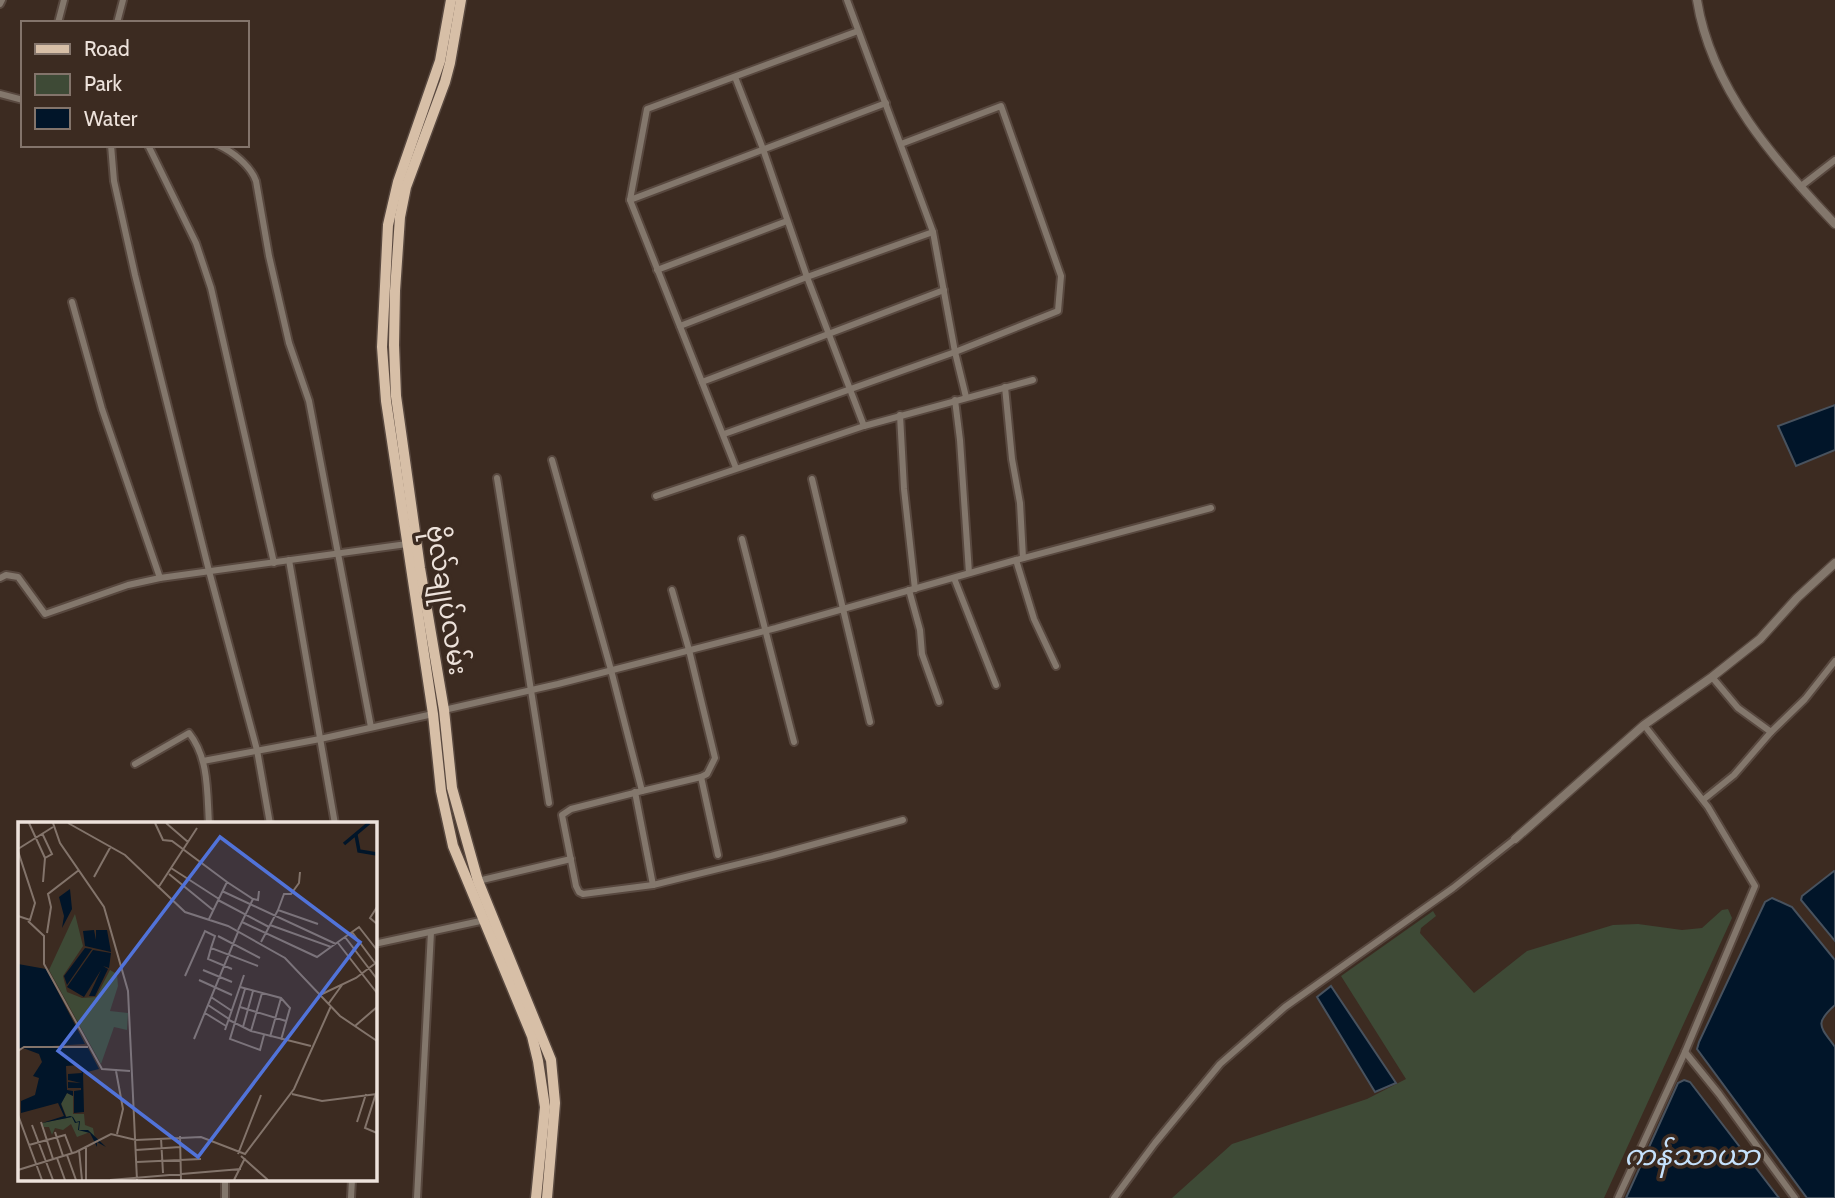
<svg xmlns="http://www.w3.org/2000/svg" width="1835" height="1198" font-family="Cabin,'Noto Sans Myanmar',sans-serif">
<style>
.green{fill:#3e4a36}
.water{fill:#011529;stroke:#48525e;stroke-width:2}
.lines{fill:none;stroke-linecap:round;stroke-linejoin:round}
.minor-casing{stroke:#58483f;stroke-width:10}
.tertiary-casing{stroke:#58483f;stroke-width:11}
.primary-casing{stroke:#58483f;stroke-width:13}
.minor{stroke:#83776c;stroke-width:6}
.tertiary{stroke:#83776c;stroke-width:8}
.primary{stroke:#d7bfa7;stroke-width:10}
.labels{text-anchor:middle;stroke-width:7;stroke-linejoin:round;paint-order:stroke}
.street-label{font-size:26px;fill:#ede2db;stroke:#3c2b21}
.water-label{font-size:28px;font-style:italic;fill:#c5e1fc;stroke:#3c2b21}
.inset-river{fill:none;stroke:#011529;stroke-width:3.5}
.inset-road{fill:none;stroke:#83746b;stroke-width:2}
.view{fill:#5173d9;fill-opacity:0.15;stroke:#5173d9;stroke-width:3.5}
.inset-edge{fill:none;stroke:#ede2db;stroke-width:3.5}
</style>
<rect width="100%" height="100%" fill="#3c2b21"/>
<polygon class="green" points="1728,909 1732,918 1604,1198 1172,1198 1232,1144 1367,1099 1406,1079 1341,976 1433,911 1436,916 1421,928 1420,933 1474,993 1527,951 1613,925 1638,924 1682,930 1702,928 1722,910"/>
<g class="water">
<polygon points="1835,405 1835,450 1796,466 1778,426"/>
<polygon points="1834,871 1835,872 1835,941 1801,900 1802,896"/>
<path d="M1772 898 1792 907 1835 960V1005C1814 1024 1820 1026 1835 1047V1198H1807L1697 1049 1699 1042 1765 902Z"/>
<polygon points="1331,986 1396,1083 1375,1092 1317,997"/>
<polygon points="1684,1080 1690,1082 1779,1198 1626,1198 1678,1083"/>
</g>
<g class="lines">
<g class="minor-casing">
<g id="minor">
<polyline points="847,0 933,232 955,352 966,397"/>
<polyline points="0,4 2,0"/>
<polyline points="58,23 64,0"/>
<polyline points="117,23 123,0"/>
<polyline points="735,77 763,149 807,277 864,426"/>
<polyline points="0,94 23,100"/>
<polyline points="111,145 114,181 135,275 209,571 257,750 270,824"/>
<polyline points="148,145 196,243 211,288 274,563"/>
<path d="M218 145C233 152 250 165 256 181L269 256 289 343 309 401 371 727"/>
<polyline points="1800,187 1835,160"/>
<polyline points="630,200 886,103"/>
<polyline points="657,270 787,221"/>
<polyline points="72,302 102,409 160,578 407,544"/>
<polyline points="680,326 807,277 933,232"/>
<polyline points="702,382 944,290"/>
<polyline points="1005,387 1012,459 1020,503 1023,558"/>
<polyline points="955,400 960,440 969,573"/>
<polyline points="900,415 904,489 915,589"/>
<polyline points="724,434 955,352 1058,311 1061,276 1001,106 901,144"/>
<polyline points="552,460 611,670 642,791 571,809 562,815 576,886 579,892 583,894 653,885 771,856 903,820"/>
<polyline points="736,468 630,200 647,109 858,31"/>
<polyline points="497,478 549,803"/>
<polyline points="812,479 870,722"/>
<polyline points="656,496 864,426 1033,380"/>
<polyline points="742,539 794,742"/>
<polyline points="289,560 335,824"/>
<polyline points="1016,560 1034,619 1056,666"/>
<polyline points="0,578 6,575 18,577 45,614 128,585 160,578"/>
<polyline points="954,578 996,685"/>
<polyline points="909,590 920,630 922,654 939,702"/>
<polyline points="1712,677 1738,708 1771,732"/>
<polyline points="444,710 558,684 776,628 1016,560 1211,508"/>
<polyline points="203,761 320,739 433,714"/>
<path d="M135 764 189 733C209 758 207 793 209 824"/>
<polyline points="701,777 718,855"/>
<polyline points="642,791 701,777 707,774 715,758 689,650 672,590"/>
<polyline points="635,792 653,885"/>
<polyline points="1703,800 1734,775 1771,732 1805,699 1835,661"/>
<polyline points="478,881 571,859"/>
<polyline points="374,944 485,920"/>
<polyline points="1685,1052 1719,1094 1795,1198"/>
<polyline points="225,1179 225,1198"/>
<polyline points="351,1198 352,1179"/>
<polyline points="417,1198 431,932"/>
<polyline points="1114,1198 1155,1143 1220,1064 1285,1007 1453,888 1515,839"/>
<polyline points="1618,1198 1685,1052 1755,886 1708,807 1644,725"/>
</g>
</g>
<g class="tertiary-casing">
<g id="tertiary">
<path d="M1697 0C1711 89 1775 161 1835 224"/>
<polyline points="1515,839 1644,725 1712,677 1760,639 1797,598 1835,563"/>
</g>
</g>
<g class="primary-casing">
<g id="primary">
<polyline points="451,0 440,61 398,182 388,225 382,347 386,401 433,714 441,791 453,846 532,1036 538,1061 545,1107 536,1198"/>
<polyline points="461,0 450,63 445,82 406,187 400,217 395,291 394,345 396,396 420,568 444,710 452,788 478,881 551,1060 555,1103 547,1198"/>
</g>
</g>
<use href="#minor" class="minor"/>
<use href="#tertiary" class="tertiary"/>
<use href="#primary" class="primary"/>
</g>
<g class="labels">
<g class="street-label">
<text transform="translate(447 600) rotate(81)" y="9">ဗိုလ်ချုပ်လမ်း</text>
</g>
<g class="water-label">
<text x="1692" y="1165">ကန်သာယာ</text>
</g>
</g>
<g transform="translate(18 822)">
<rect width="359" height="359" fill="#3c2b21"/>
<path d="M57 92 65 124 45 154 49 170 64 176 78 175 92 148 99 152 100 164 92 189 110 191 109 208 96 205 83 242 31 148ZM49 271 55 274V292H66L67 303 75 306 77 317 72 310 59 315 53 302 45 308 37 306 34 313 31 305H26L24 301 49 296 43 281Z" fill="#3e4a36"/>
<path d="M52 67 54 87 44 106 46 94 41 75ZM76 108 78 118V108H89L93 130 67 124 65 109ZM67 126 74 127 49 163 46 154ZM75 128 93 131 91 146 85 144 90 147 77 174H71L83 148 66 175 49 165ZM0 142 28 147 67 222 0 226ZM5 226H70L81 247 65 251 66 290 56 291V269L63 268V266H50V260L63 261 50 258V252L64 251 61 243 48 244 49 268 55 269V274L49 271 43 282 48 295 52 294 55 295 58 300 62 299 61 308H70L88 325 79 320V325L72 311 60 308 61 300 57 301 54 295 24 301 46 294 40 281 3 291V279L17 273 21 256 15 254 24 240 21 232Z" fill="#011529"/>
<path class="inset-river" d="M338 13 341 29 359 32M326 22 351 1"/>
<path class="inset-road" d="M11 1 27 36 25 60M35 1 42 21 86 85 110 169 119 358M50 1 107 33 167 90 210 104 267 136 322 194 359 219M137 1 145 18 154 19 209 60 191 97M148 1 170 20M24 11 34 32 27 36M0 27 35 5M153 46 201 77M151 52 195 88M76 55 93 24M209 60 235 77 240 78 241 69M140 66 179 6M204 69 318 122M200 78 251 105M359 85 352 96 359 102M260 88 266 72H273L281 61 282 50M0 94 12 98 17 81 0 29 1 1M10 99 26 114V142L84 247 112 249M224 100 299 135 313 125M252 103 313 125 341 105 359 128M220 108 235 77M334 110 357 141M29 111 33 85 30 72 61 48M200 114 242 136M327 115 359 157M243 120 260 88 300 102M320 121 359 171M193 126 190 137 214 147M185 148 214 160M167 154 187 109 197 114 193 126 240 144M181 158 214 173M222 165 263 176 272 186 263 218M227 167 212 217 242 228 246 213M302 173 338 156 359 140M193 175 214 189M311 181 324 163M190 183 211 197M222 185 268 199M187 191 208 204M211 198 233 209 293 224M337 204 359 185M225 205 235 169M207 208 226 153M233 209 244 171M252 215 263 176M176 217 220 110M0 229 6 225H70M98 249 105 287 99 312M359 268 347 306 359 311M274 272 304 279 359 272M0 293 24 358M23 300 35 337M339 300 348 272M14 303 35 358M37 310 45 334M162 314 163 358M143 316 145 351M11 323 47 313 54 331M61 328 64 358M118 328 162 325M220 332 243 273M49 333 58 358M223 334 250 358M39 336 47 358M119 340 183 337M0 348 58 330 93 312 118 318 183 315 227 332 276 267 313 184M68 358V325M92 358 223 347M216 358 227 336"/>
<path class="view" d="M202 15 342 120 180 335 40 229Z"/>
<rect width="359" height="359" class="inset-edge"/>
</g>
<rect x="21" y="21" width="228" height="126" fill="#3c2b21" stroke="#83746b" stroke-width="2"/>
<rect x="35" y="44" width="35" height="10" fill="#d7bfa7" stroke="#83746b" stroke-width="2"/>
<text x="84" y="56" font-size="21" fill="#ede2db">Road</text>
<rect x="35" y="74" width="35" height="21" fill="#3e4a36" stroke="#83746b" stroke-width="2"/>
<text x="84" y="91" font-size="21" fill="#ede2db">Park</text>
<rect x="35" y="108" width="35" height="21" fill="#011529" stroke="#83746b" stroke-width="2"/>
<text x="84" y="126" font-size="21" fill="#ede2db">Water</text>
</svg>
